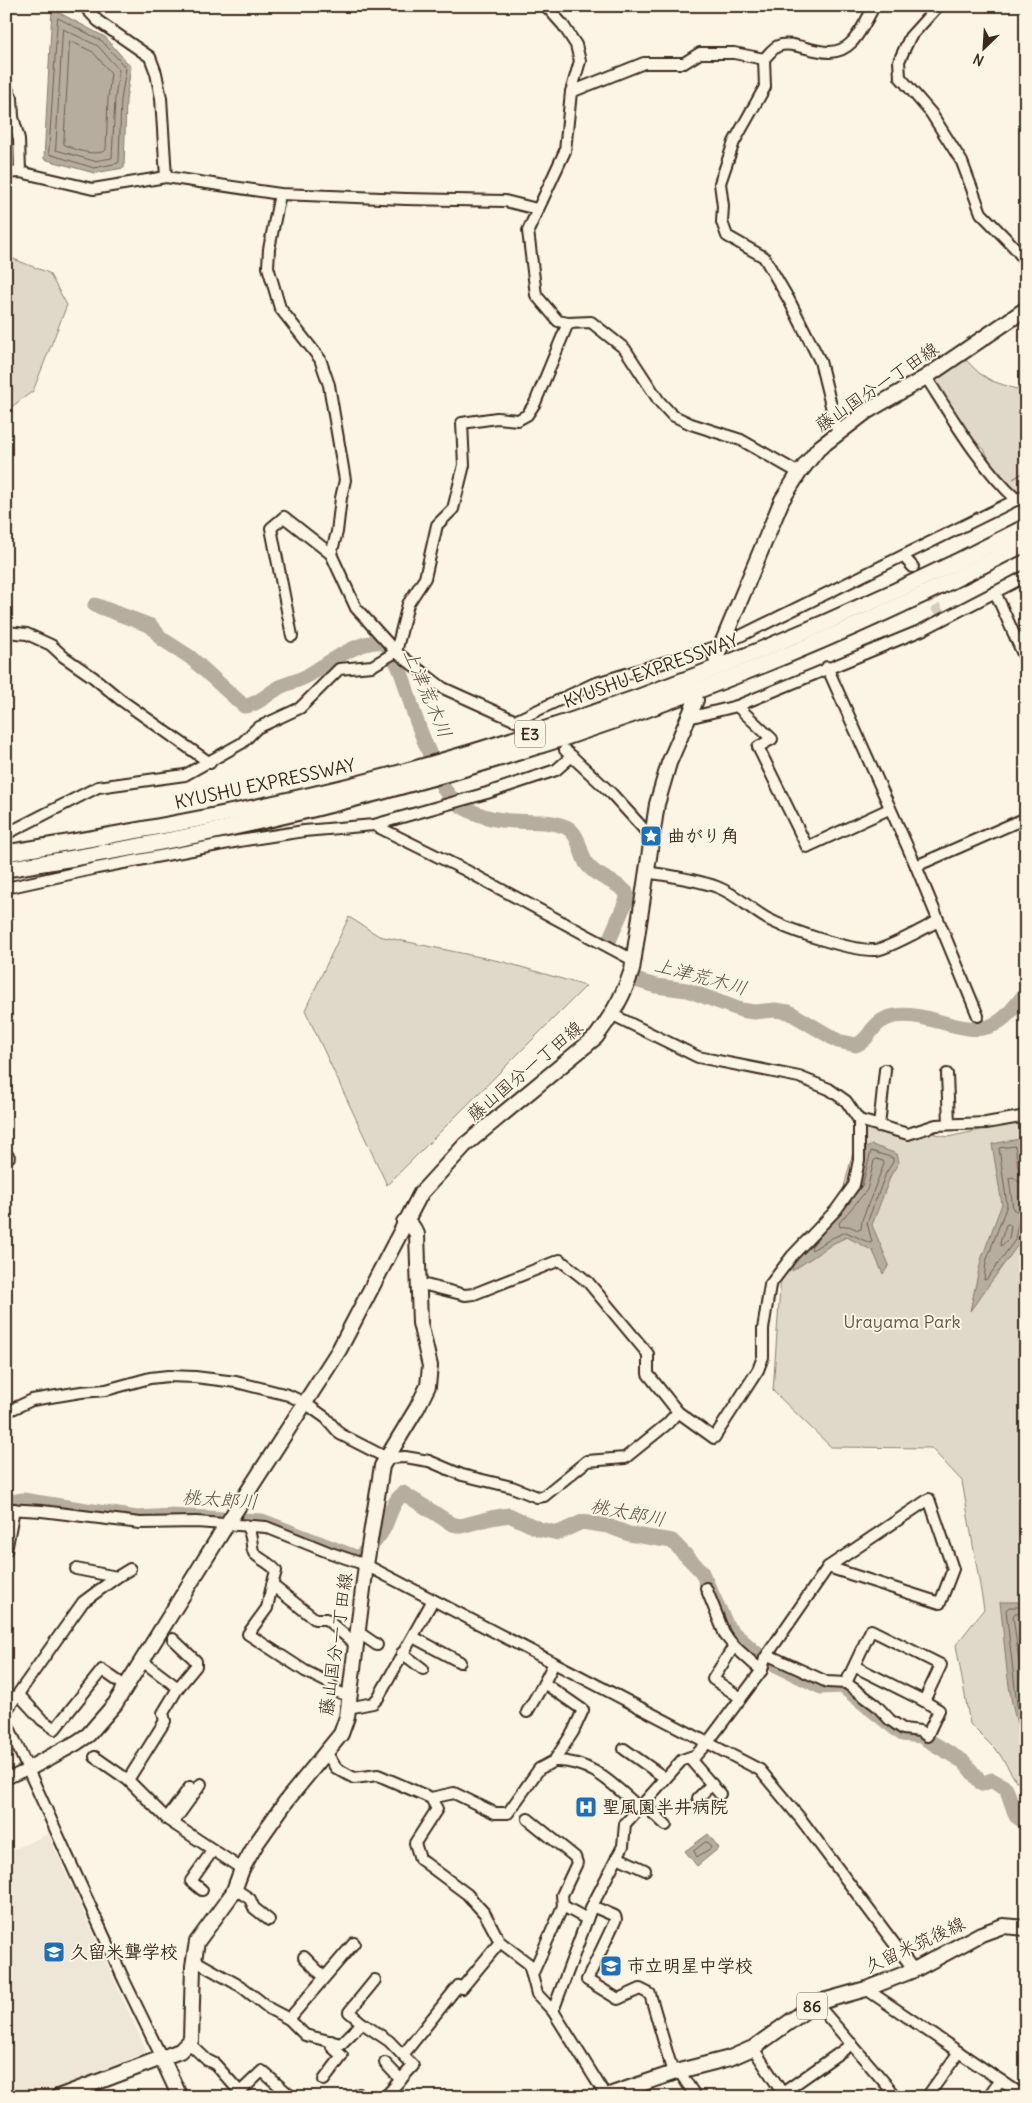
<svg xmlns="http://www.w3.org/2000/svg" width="1032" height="2103" font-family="Delius,'Klee One',sans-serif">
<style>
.built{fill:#eee6d6}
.green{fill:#e0d8c8;stroke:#8e8173}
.water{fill:#b7ad9e;stroke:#85796b}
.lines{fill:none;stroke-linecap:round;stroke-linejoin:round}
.shore{stroke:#6d5e51;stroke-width:1}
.river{stroke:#b7ad9e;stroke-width:15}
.minor-tunnel{stroke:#d5ccbd;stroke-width:10;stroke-dasharray:10 5;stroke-linecap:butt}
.minor-casing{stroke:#3b2a1e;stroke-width:14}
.major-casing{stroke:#3b2a1e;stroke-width:18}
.highway-casing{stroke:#3b2a1e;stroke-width:19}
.minor{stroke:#fcf5e5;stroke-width:10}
.major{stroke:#fcf5e5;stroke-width:14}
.highway{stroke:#fcf5e5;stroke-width:15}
.labels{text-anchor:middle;stroke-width:4;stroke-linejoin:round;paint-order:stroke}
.shield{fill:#fcf5e5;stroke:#75675a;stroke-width:1}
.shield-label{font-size:16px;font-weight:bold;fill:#3b2a1e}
.street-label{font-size:18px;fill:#3b2a1e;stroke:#fcf5e5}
.poi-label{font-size:18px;font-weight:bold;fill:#3b2a1e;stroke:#fcf5e5;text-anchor:start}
.park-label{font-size:18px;fill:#645648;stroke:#fcf5e5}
.water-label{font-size:19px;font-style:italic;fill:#605144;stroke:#fcf5e5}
</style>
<rect width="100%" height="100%" fill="#fcf5e5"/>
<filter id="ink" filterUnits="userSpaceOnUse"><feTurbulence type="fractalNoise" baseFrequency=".02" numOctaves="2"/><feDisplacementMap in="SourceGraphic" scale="10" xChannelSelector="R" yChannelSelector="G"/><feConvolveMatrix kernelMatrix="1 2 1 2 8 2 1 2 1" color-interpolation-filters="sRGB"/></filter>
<g filter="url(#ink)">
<polygon class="built" points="48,1834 147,2052 38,2097 6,2097 6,1853"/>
<g class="green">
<polygon points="6,256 49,273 67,305 33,391 6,411"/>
<polygon points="960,354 979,373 992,381 1016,389 1026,380 1026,470 1013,479 1026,472 1026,493 1017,500 1002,486 984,449 958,426 926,377"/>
<polygon points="349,917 379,936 504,962 586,986 387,1185 305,1010"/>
<polygon points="862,1117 948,1137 1012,1123 1026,1126 1026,1783 1016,1781 999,1753 970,1724 956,1645 984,1609 962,1481 931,1448 831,1447 773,1391 782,1259 842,1195"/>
</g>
<g class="water">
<polygon points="52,9 105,37 131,67 126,100 124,168 94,173 44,159"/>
<polygon points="1020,1139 1026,1197 1020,1242 970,1311 981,1260 1002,1204 992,1144"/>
<polygon points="872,1145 897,1154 899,1162 891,1175 872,1225 889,1265 883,1274 873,1251 847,1237 834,1243 792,1271 794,1258 857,1185 866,1148"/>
<path d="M1000 1602H1026V1748C1006 1705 1006 1649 1000 1602Z"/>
<polygon points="708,1834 719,1848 697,1866 685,1851"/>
</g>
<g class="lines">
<g class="shore">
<polygon points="58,18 102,41 126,68 121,100 119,161 118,163 94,168 49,154"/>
<polygon points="63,29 98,46 119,70 115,99 112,158 94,161 56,150"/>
<path d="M70 41 93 52 111 73 108 99 106 150C96 157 73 150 64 144Z"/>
<polygon points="877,1159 883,1161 884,1164 862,1220 861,1229 858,1230 849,1226 840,1227 839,1223 867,1190 874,1161"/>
<polyline points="1026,1177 1021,1176 1019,1173 1015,1146 999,1148 1007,1205 986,1262 984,1280 987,1279 1015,1240 1019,1218 1026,1214"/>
<polyline points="1026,1183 1019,1182 1013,1177 1009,1178 1013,1209 1016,1211 1026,1207"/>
<polygon points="1009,1224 1011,1226 1009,1238 1001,1246 1000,1243 1006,1225"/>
<polyline points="823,1233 811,1247 812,1250 832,1238 846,1232 870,1243 872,1242 867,1223 886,1173 893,1162 893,1158 871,1151 862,1186 851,1200"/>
<polyline points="1026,1607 1009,1607 1006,1610 1017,1705 1026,1736"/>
<polyline points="1026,1613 1015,1613 1013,1616 1026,1714"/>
<polygon points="706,1842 709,1843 711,1848 697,1857 694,1851"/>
</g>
<g class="river">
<path d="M95 605 151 626 162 639 190 657 244 706C256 706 268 694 278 688 287 683 298 681 307 676 326 665 363 636 385 643 400 664 404 680 411 704 419 732 433 760 443 787 456 810 488 820 513 821 530 822 549 820 566 827 580 834 579 851 586 863 595 877 614 880 626 892L627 899 608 943"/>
<path d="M632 979 656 986 687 990 741 1010 754 1012 775 1010 789 1012 838 1041 856 1045C871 1040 871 1020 895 1016 926 1010 965 1038 993 1025 1007 1019 1016 1004 1026 993"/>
<path d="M6 1503 23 1500 137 1518 171 1516 262 1521 358 1558C368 1549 378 1540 384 1528 390 1515 392 1503 403 1493L452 1524 461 1526 491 1518 509 1515 539 1529 558 1533 582 1522 608 1526 629 1534 672 1541 701 1571 728 1628 762 1658 821 1687 842 1686 902 1734 921 1736 964 1762 982 1784 992 1780 1006 1788 1016 1816 1026 1823"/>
</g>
<polyline class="minor-tunnel" points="913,567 942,618"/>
<g class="minor-casing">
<g id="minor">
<polyline points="84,6 98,21 150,57 156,73 161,98 166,177"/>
<polyline points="546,6 563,25 576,45 580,61 571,92 565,151 528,231 536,295 558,321 568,323 591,322 625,349 659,401 672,415 691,424 741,440 799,473"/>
<polyline points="938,6 910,37 899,61 900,77 931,113 962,162 981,213 1015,248 1026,262"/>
<polyline points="6,87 12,98 13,117 19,139 20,172"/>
<polyline points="571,92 644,63 684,63 700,53 734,53 764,59"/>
<polyline points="6,173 20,172 93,189 166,177 280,194 406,199 505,201 537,209"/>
<polyline points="280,194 269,249 268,267 280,308 320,359 329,385 345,480 341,498 337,532 331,554"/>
<path d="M926 377C953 419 980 466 1017 500"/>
<path d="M838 434 820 361 789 300 764 257 727 236 722 222 723 206 720 183 734 142 765 87 764 59C768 55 773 48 778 46 798 38 829 66 852 42 861 32 868 18 874 6"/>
<polyline points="903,556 913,567"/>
<polyline points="995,592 1026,661"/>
<polyline points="6,632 27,634 51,645 64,657 93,677 121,700 210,763"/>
<polyline points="292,636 271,528 284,517 331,554 356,608 396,652 443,688 527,726"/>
<polyline points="827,667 916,866 978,1016"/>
<polyline points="737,706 772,739 758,747 807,847 889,809"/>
<polyline points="688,718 737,706 922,630 1026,576"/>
<polyline points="515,721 593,684 722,645 1026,495"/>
<polyline points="565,750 612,794 651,837"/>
<polyline points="374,825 465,870 633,960"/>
<polyline points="6,834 98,787 185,775 242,743 257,728 300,708 339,669 372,666 396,652 408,604 425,578 437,525 453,509 464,465 462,423 497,418 518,420 527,415 535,403 568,323"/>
<polyline points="916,866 1026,818"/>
<path d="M646 872C670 876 695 879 717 887 736 894 749 908 766 918 788 930 850 951 876 950 886 949 927 927 938 921"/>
<polyline points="6,888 97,868 239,841 304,831 374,825 487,793 556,770 572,756"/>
<polyline points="613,1015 698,1057 799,1077 829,1089 846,1101 859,1120 859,1160 854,1185 836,1210 792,1256 770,1285 763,1329 763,1357 758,1370 714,1438 678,1412"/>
<polyline points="947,1074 949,1123"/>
<polyline points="859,1120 908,1134 936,1125 986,1123 1026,1116"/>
<polyline points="879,1126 885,1070"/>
<polyline points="6,1158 9,1157"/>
<polyline points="6,1412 32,1400 81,1392 106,1390 150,1378 168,1376 195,1377 236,1382 288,1395 305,1403 326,1418 340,1434 387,1458 405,1457 429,1461 462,1475 512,1487 537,1497 544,1496 587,1461 625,1458 667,1424 678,1412 648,1374 648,1354 588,1282 560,1260 474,1294 465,1295 418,1283"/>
<polygon points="929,1499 953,1569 940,1603 828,1567"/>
<polyline points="6,1509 42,1511 140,1523 196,1522 266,1527 328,1552 366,1565 760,1770 800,1818 914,1970"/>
<path d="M246 1526C254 1536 250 1546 254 1553 260 1560 271 1563 276 1571L272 1585"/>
<polyline points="6,1551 14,1509"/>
<polyline points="76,1569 117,1577"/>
<polyline points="706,1588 725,1635 734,1646"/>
<polyline points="358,1632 377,1645"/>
<polyline points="413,1637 460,1662"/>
<polyline points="402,1653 423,1669"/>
<polyline points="768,1655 827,1682 846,1683 871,1630 941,1665 924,1701 854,1666"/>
<polyline points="141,1660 178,1688 196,1666 196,1661 173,1639"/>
<polyline points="846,1683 876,1705 890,1720 903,1729 920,1731 927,1736 939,1710 924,1701"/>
<polyline points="19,1695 42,1720 55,1729 102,1670 125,1686"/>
<polyline points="349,1696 338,1692 329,1683 305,1671 248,1634 267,1608 272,1585 315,1619 326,1619 356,1645"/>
<polyline points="741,1698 713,1679 734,1646 755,1665 762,1670"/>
<polyline points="348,1708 373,1703 378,1698 433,1600"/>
<polyline points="6,1711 83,1602 117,1577 130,1569"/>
<polyline points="527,1712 544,1683"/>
<polyline points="6,1721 124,1980 162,2058"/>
<polyline points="624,1749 665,1778"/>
<polyline points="326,1752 336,1768 354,1778 378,1775 431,1798 437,1809 415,1843 420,1859 467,1894 485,1914 500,1942 529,1964 537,1994 553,2011 606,2096"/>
<polyline points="95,1757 128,1780 168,1820 242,1869"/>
<polyline points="689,1758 720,1794"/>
<path d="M554 1761C592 1760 613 1785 640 1808"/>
<polyline points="6,1779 28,1769"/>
<polyline points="128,1780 165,1721 163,1713 178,1688"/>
<polyline points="431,1798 454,1793 495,1813 508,1813 539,1769 554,1761 573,1732 583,1710 544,1683 554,1663"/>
<polyline points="698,1798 712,1784"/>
<polyline points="643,1804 666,1825"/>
<polyline points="167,1818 190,1787"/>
<polyline points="528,1819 575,1857 577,1863 562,1895 563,1906"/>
<polyline points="173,1823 201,1784"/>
<polyline points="617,1857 645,1870"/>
<polyline points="235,1889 250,1899 254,1908 269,1920"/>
<polyline points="202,1890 191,1881 213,1850"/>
<polyline points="592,1906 615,1916 616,1919 587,1980 618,1999 640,1989 650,1994 673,2073"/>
<polyline points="304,1957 324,1977"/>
<polyline points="194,1960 242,1987 270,2009 289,2019 305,2035 341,2044 362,2023 389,2041 413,2066 385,2097"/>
<polyline points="532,1975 563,1906 587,1919"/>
<polyline points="866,1989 1025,2097"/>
<polyline points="816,2003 897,2097"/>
<polyline points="553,2011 592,1906 623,1846 625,1824 682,1760 696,1755 708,1742 762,1670 765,1658 828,1567"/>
<polyline points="289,2019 354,1943"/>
<polyline points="362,2023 349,2012 375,1980"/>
<polyline points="189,2043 207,2060 215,2064 240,2092 262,2071 292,2097"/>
<polyline points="753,2048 785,2097"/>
<polyline points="403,2055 458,1986 462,1988 500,1942"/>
<polyline points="385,2063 401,2080"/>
<polyline points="679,2071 696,2097"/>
<polyline points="324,2080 342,2056 332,2047 331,2041"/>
<polyline points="359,2094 363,2097"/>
<polyline points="929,2094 959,2052"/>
<polyline points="777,2097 852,2044"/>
<polyline points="988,2097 1000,2080"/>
</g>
</g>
<g class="major-casing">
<g id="major">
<polyline points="716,658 782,500 799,473 819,448 866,412 926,377 1026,309"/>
<path d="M28 1769 76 1743 88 1735 115 1704 227 1524 339 1350 421 1193 465 1145 596 1037C612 1016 624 995 632 970L657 804 669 763 696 700"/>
<polyline points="162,2058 180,2097"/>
<polyline points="58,2097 180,2051 191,2040 193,1966 197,1942 233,1893 242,1869 256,1844 287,1800 341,1734 347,1717 366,1565 382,1466 417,1408 428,1386 430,1366 420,1323 417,1234 412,1226 404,1222"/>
<polyline points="603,2097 679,2071 730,2058 753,2048 816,2003 866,1989 914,1970 981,1934 1003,1926 1026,1928"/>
</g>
</g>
<g class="highway-casing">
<g id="highway">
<path d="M6 853C147 830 292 804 429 765 636 706 835 626 1026 527"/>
<path d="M6 869C361 815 708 710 1026 543"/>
</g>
</g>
<use href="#minor" class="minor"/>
<use href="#major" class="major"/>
<use href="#highway" class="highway"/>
</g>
</g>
<defs>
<g id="sight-square" transform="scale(1.125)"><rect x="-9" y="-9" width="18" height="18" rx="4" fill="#1f6fb2" stroke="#fcf5e5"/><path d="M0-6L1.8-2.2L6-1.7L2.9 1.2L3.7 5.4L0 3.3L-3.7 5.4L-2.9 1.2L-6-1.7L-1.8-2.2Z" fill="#fff"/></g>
<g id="hospital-square" transform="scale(1.125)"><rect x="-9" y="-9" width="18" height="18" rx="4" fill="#1f6fb2" stroke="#fcf5e5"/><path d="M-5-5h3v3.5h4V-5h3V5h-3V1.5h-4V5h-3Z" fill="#fff"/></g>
<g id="school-square" transform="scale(1.125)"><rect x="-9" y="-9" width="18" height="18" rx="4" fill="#1f6fb2" stroke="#fcf5e5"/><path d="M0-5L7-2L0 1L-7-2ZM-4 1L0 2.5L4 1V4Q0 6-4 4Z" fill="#fff"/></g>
</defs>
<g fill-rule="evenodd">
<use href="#sight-square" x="651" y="836"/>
<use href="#hospital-square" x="586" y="1807"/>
<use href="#school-square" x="54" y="1952"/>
<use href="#school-square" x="611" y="1966"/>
</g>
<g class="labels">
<g class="shield">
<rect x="515" y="720.5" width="30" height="27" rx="4"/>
<rect x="797" y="1992.5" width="30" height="27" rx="4"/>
</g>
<g class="shield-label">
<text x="530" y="740">E3</text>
<text x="812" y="2012">86</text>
</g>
<g class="street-label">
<text transform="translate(877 387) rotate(-34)" y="6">藤山国分一丁田線</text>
<text transform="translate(651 671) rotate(-20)" y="6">KYUSHU EXPRESSWAY</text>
<text transform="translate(265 784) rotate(-12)" y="6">KYUSHU EXPRESSWAY</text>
<text transform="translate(525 1071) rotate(-40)" y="6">藤山国分一丁田線</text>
<text transform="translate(336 1644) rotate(-82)" y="6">藤山国分一丁田線</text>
<text transform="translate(915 1945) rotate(-25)" y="6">久留米筑後線</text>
</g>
<g class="poi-label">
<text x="667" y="842">曲がり角</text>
<text x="602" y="1813">聖風園半井病院</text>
<text x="70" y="1958">久留米聾学校</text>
<text x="627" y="1972">市立明星中学校</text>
</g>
<g class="park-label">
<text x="902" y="1328">Urayama Park</text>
</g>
<g class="water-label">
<text transform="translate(428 693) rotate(67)" y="7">上津荒木川</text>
<text transform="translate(701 976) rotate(15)" y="7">上津荒木川</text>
<text transform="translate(220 1499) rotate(4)" y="7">桃太郎川</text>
<text transform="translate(628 1512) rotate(11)" y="7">桃太郎川</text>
</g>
</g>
<rect width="1032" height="2103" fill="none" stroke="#fcf5e5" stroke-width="25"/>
<rect x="12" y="12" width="1007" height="2078" fill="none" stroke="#3b2a1e" stroke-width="2" filter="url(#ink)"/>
<g transform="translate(984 48) rotate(205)" stroke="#fcf5e5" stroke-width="4" paint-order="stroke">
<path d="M0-4L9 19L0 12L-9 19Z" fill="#3b2a1e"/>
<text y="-8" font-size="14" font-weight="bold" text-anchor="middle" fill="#3b2a1e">N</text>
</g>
</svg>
